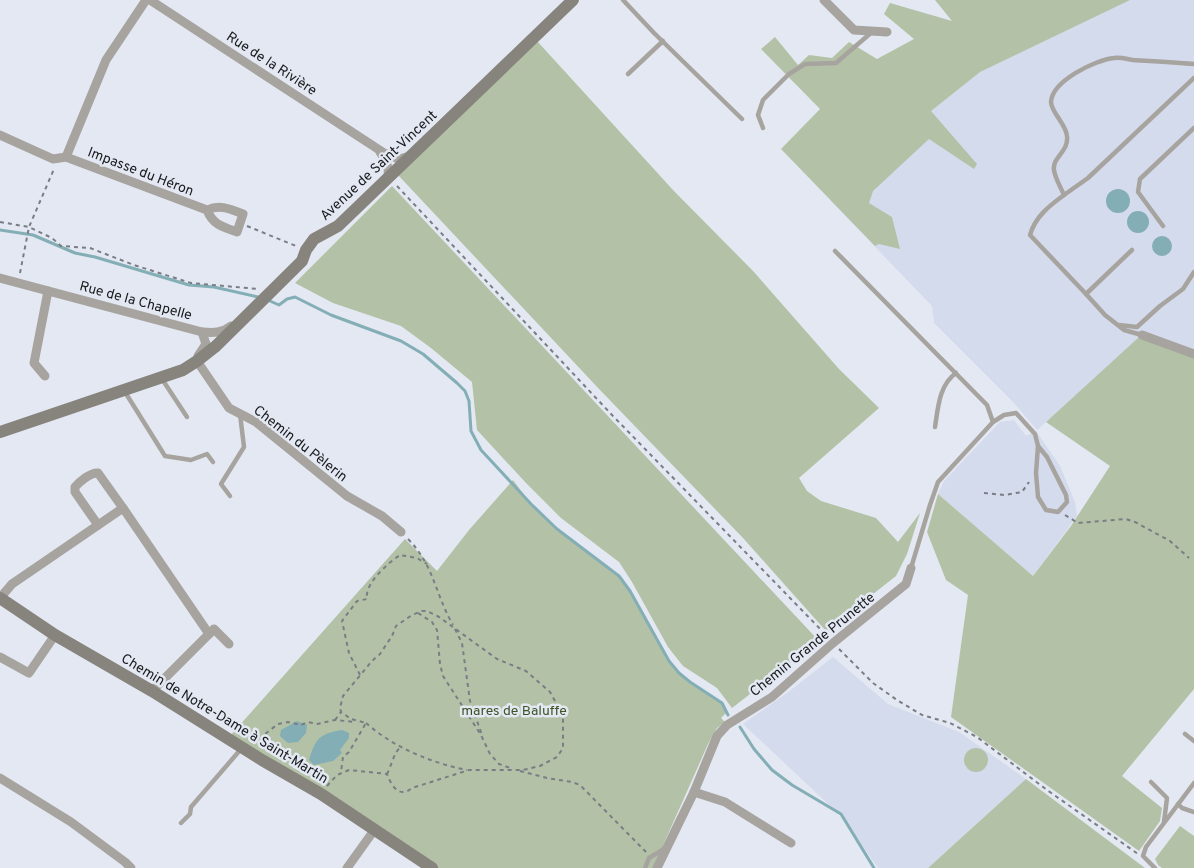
<svg xmlns="http://www.w3.org/2000/svg" width="1194" height="868" font-family="Overpass,sans-serif">
<style>
.built{fill:#d4dbed}
.green{fill:#b3c2a6}
.water{fill:#84aeb6}
.lines{fill:none;stroke-linecap:round;stroke-linejoin:round}
.stream{stroke:#84aeb6;stroke-width:3}
.path{stroke:#7a7d84;stroke-width:2;stroke-dasharray:4 4;stroke-linecap:butt}
.lane{stroke:#a7a4a0;stroke-width:4.5}
.street{stroke:#a7a4a0;stroke-width:9}
.secondary{stroke:#87837d;stroke-width:12}
.labels{text-anchor:middle;stroke-width:5;stroke-linejoin:round;paint-order:stroke}
.street-label{font-size:14px;fill:#181a1d;stroke:#e3e8f2}
.park-label{font-size:14px;fill:#3d5425;stroke:#e3e8f2}
</style>
<rect width="100%" height="100%" fill="#e3e8f2"/>
<g class="built">
<polygon points="1110,0 1194,0 1194,351 1146,332 1037,430 1014,403 934,323 932,306 831,201 905,81"/>
<polygon points="1014,420 1026,436 1036,431 1060,466 1075,502 1077,516 1033,576 938,494 944,481 1000,422"/>
<polygon points="833,657 888,704 959,732 1026,779 928,868 878,868 842,817 743,724 787,693"/>
</g>
<g class="green">
<polygon points="935,0 1130,0 980,72 931,111 977,164 974,169 929,139 873,191 869,203 892,217 900,249 879,244 875,246 781,149 820,109 761,49 775,37 798,65 809,55 832,58 849,42 877,59 914,39 884,14 890,3 952,21"/>
<polygon points="537,41 673,190 754,272 839,369 879,408 799,478 807,491 821,501 876,518 898,542 920,513 907,554 896,576 826,631 743,538 600,390 398,175"/>
<polygon points="392,186 819,641 732,708 717,688 683,666 668,647 632,582 619,562 561,518 527,484 477,430 472,382 431,348 401,326 333,303 295,283"/>
<polygon points="1138,338 1180,350 1194,356 1194,689 1122,776 1162,808 1160,821 1139,851 951,717 968,595 946,580 927,532 938,494 1033,576 1071,526 1110,466 1046,422"/>
<polygon points="513,480 531,504 557,529 619,576 630,591 669,661 679,673 690,682 722,703 726,713 721,718 725,722 717,728 708,744 653,868 436,868 230,736 405,539 437,571 469,530"/>
<circle cx="976" cy="760" r="12"/>
<polygon points="1026,779 1145,868 928,868"/>
<polygon points="1180,826 1194,836 1194,868 1162,868 1158,865 1155,859"/>
</g>
<g class="water">
<circle cx="1118" cy="201" r="12"/>
<circle cx="1138" cy="222" r="11"/>
<circle cx="1162" cy="246" r="10"/>
<polygon points="297,721 307,725 306,733 298,742 288,743 280,736 281,730"/>
<path d="M342 730 349 733V738L340 750 342 753 333 761 314 765 309 760C316 738 319 734 342 730Z"/>
</g>
<g class="lines">
<g class="stream">
<polyline points="0,230 33,235 75,253 95,257 189,285 214,287 258,297"/>
<polyline points="270,301 279,305 287,299 295,297 331,315 401,341 423,354 457,383 465,391 469,401 471,431 481,450 531,504 557,529 619,576 630,591 669,661 679,673 690,682 722,703 728,715"/>
<polyline points="740,727 754,749 772,770 792,785 841,814 874,868"/>
</g>
<g class="path">
<polyline points="397,186 612,415 827,636"/>
<polyline points="0,222 29,227 52,238 61,246 90,248 134,265 191,283 258,289"/>
<polyline points="247,226 296,246"/>
<polyline points="20,273 29,227 54,169"/>
<polyline points="984,493 1005,495 1022,492 1029,482"/>
<polyline points="1065,515 1078,523 1126,519 1135,522 1170,541 1189,558"/>
<path d="M408 539C434 565 435 594 453 625"/>
<polyline points="418,613 432,622 437,630 440,664 443,676 481,735 490,754 499,764 513,769"/>
<polyline points="455,629 462,643 470,701 482,735"/>
<polyline points="839,649 873,683 897,700 922,715 950,723 977,737 1047,790 1138,854"/>
<path d="M360 675 349 653 342 621 357 601 367 599C364 584 388 563 400 555L417 558 427 564"/>
<polyline points="335,720 341,712"/>
<path d="M366 723C393 747 431 763 467 770"/>
<polyline points="265,749 267,742 265,734 278,724 288,722 301,725 308,722 317,724 335,720 356,722"/>
<polyline points="520,771 547,778 572,782 580,785 646,852"/>
<path d="M387 774C391 767 394 752 400 748"/>
<path d="M327 786 337 775 349 770 387 774C391 785 399 799 412 788L469 770H523L540 766 557 757 563 748V715L550 692 526 671 497 659 439 617 427 611H422L412 615 396 626 392 636 380 654 372 661 343 696 340 708 341 712 351 719 366 723 349 752 343 757 341 772"/>
</g>
<g class="lane">
<polyline points="623,0 654,33 742,119"/>
<polyline points="628,74 663,41"/>
<polyline points="763,128 758,115 763,100 789,74 805,64 836,63 872,32"/>
<polyline points="1064,195 1088,178 1194,78"/>
<polyline points="1163,226 1138,192 1140,179 1194,128"/>
<polyline points="1132,250 1086,294 1105,315 1124,330 1142,335"/>
<polyline points="835,251 987,405 993,422"/>
<path d="M1086 294 1030 235C1035 217 1049 206 1064 195 1061 188 1055 178 1054 170 1052 157 1069 152 1067 136 1066 124 1051 112 1051 102 1052 81 1095 60 1114 58 1120 57 1127 59 1133 60 1153 61 1174 62 1194 64"/>
<polyline points="1119,325 1137,327 1160,306 1183,289 1194,272"/>
<polyline points="162,379 187,417"/>
<polyline points="125,392 165,456 191,460 207,454 213,462"/>
<path d="M935 427C938 408 939 385 956 373"/>
<polyline points="230,496 221,484 244,447 240,414"/>
<polyline points="911,568 930,505 938,482 993,422 1004,415 1016,413 1035,434 1038,446 1047,457 1066,495 1067,502 1058,512 1046,510 1038,497 1036,473 1038,446"/>
<polyline points="1185,734 1194,741"/>
<polyline points="1151,782 1167,798 1164,822"/>
<polyline points="1178,804 1182,808 1194,812"/>
<polyline points="181,823 190,814 191,807 241,749"/>
<polyline points="645,868 649,858 664,849"/>
<polyline points="1155,868 1143,856 1146,847 1194,783"/>
</g>
<g class="street">
<polyline points="150,0 384,153 399,159 410,156"/>
<polyline points="824,0 854,30 887,32"/>
<polyline points="0,135 53,159 66,157 106,60 146,0"/>
<path d="M380 152C386 160 391 169 387 179"/>
<path d="M66 157 207 210C220 204 230 209 243 214L237 232C223 227 213 225 207 210"/>
<path d="M0 278 202 332C214 333 222 333 231 326"/>
<polyline points="1142,335 1194,354"/>
<polyline points="198,356 206,344 202,332"/>
<polyline points="197,361 229,408 256,422 347,496 382,516 401,532"/>
<polyline points="45,376 34,363 48,291"/>
<path d="M98 525 75 492V487C79 482 91 472 98 473L123 508"/>
<polyline points="0,598 12,584 123,508 209,634 152,691"/>
<polyline points="209,634 214,629 229,644"/>
<polyline points="0,657 29,673 55,635"/>
<polyline points="0,778 71,822 125,862 131,868"/>
<polyline points="694,792 725,802 791,843"/>
<polyline points="347,868 375,829"/>
<polyline points="657,868 694,792 717,736 727,725 772,697 833,643 906,584 911,568"/>
</g>
<g class="secondary">
<polyline points="0,432 183,370 197,361 216,346 302,261 306,250 314,239 338,226 573,0"/>
<polyline points="0,598 55,635 152,691 262,760 321,794 432,868"/>
</g>
</g>
<g class="labels">
<g class="street-label">
<text transform="translate(272 63) rotate(33)" y="5">Rue de la Rivière</text>
<text transform="translate(378 165) rotate(-43)" y="5">Avenue de Saint-Vincent</text>
<text transform="translate(141 171) rotate(21)" y="5">Impasse du Héron</text>
<text transform="translate(136 300) rotate(15)" y="5">Rue de la Chapelle</text>
<text transform="translate(301 443) rotate(38)" y="5">Chemin du Pèlerin</text>
<text transform="translate(812 644) rotate(-39)" y="5">Chemin Grande Prunette</text>
<text transform="translate(225 718) rotate(31)" y="5">Chemin de Notre-Dame à Saint-Martin</text>
</g>
<g class="park-label">
<text x="514" y="715">mares de Baluffe</text>
</g>
</g>
</svg>
